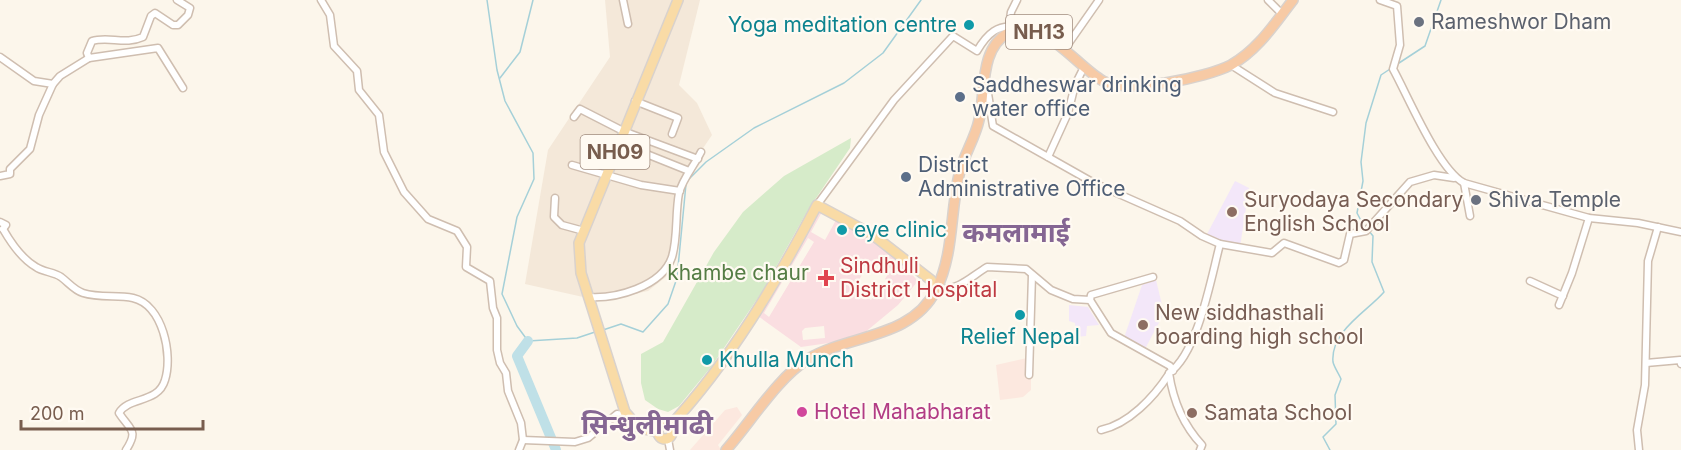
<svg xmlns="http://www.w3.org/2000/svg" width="1681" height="450" font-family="Inter,'Noto Sans Devanagari',sans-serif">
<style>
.residential{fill:#f4e8d9}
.commercial{fill:#fce8df}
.education{fill:#f3e7f9}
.medical{fill:#fadee1;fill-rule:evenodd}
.green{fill:#d6ebc9}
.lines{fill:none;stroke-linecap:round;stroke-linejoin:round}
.stream{stroke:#a5d0d8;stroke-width:1.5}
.river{stroke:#bfe0e7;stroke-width:10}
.minor-casing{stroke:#cfbeb0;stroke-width:9}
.primary-casing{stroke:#d9d2cd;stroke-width:12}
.trunk-casing{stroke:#d9d2cd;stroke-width:12}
.minor{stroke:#fff;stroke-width:6}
.primary{stroke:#f9dba6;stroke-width:9}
.trunk{stroke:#f7caa5;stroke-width:9}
.worship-dot{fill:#6b7280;stroke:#fffaf2;stroke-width:2}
.culture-dot{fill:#0f9aa8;stroke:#fffaf2;stroke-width:2}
.service-dot{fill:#5c6f8a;stroke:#fffaf2;stroke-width:2}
.education-dot{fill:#8d6e63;stroke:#fffaf2;stroke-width:2}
.health-dot{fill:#e0444e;stroke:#fffaf2;stroke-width:2}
.hotel-dot{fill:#d1479c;stroke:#fffaf2;stroke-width:2}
.labels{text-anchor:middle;stroke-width:4.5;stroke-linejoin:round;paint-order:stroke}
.shield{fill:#fffaf2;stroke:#a08c7f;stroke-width:1.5}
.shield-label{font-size:20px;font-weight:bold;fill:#785d4e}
.worship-label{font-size:21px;fill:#5b616d;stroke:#fffaf2;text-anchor:start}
.culture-label{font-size:21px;fill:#0d838f;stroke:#fffaf2;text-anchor:start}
.service-label{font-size:21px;fill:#4e5e75;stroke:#fffaf2;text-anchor:start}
.education-label{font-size:21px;fill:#785e54;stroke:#fffaf2;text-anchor:start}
.health-label{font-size:21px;fill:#be3a42;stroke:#fffaf2;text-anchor:start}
.park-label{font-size:21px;fill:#557d45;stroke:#fffaf2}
.hotel-label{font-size:21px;fill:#b23c85;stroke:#fffaf2;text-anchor:start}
.district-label{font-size:27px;font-weight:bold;fill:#856693;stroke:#fffaf2}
</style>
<rect width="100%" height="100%" fill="#fcf6eb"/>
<polygon class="residential" points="605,0 700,0 679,85 697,103 712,135 678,185 672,272 648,291 601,301 525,284 548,150 610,57"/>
<g class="commercial">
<polygon points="1031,357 1031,390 1023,397 1000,400 996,365"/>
<polygon points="737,407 742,415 718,445 721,450 690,450 725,410"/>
</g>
<g class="education">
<polygon points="1235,181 1249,188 1240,247 1206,236"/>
<polygon points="1156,280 1164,313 1145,349 1124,338 1142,285"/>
<polygon points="1069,305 1088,307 1099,325 1087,326 1086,336 1076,337 1075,323 1069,321"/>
</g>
<path class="medical" d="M821 209 861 232 902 264 918 281 898 305 857 339 801 347 758 316ZM822 212 836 220 825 240 811 232ZM808 238 814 242 769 317 764 313ZM871 261 883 269 886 265 891 269 885 279 891 283 888 289 881 285 871 300 865 296 869 291 857 283 865 270 862 268ZM824 326 825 338 803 340 802 331 805 328Z"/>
<polygon class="green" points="851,138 850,148 808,210 762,292 711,367 679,406 668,412 658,409 645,400 641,383 641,354 663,342 714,252 743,212 784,176"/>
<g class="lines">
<g class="stream">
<polyline points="487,0 497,70 505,101 533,153 534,179 517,217 502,294 517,326 528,341 577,338 595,332"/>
<polyline points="1399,63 1425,46 1441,0"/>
<polyline points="500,78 520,52 533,0"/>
<polyline points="688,180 706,162 754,128 844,83 883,53 921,0"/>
<polyline points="1365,228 1357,213 1363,181 1361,162 1366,123 1381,75 1390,69"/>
<polyline points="603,330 621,324 643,332 668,304 677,278 686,184"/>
<path d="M1330 450 1323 437 1336 424 1335 395 1341 379C1339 374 1334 367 1333 362 1330 331 1368 311 1384 292L1372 262 1373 236 1369 231"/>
</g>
<polyline class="river" points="528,341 517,356 556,450"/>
<g class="minor-casing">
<g id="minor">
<polyline points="321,0 330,15 334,46 357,71 359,90 379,115 384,152 404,192 428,219 457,231 467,247 466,267 490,281 493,308 497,318 497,350 500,363 506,373 508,391 521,423 523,440 519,450"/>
<polyline points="623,0 628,24"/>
<polyline points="1268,0 1282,14"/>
<path d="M1380 0 1397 6 1400 45 1393 69C1408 96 1438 169 1464 183L1589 218 1638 223 1681 232"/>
<polyline points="1009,26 1011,12 1017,0"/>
<polyline points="1064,50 1099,0"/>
<polyline points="0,57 34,81 53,84"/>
<path d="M89 58 87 53 92 41C108 36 126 45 143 37L151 16 155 13 173 25H178L188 15 190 8 177 0"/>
<polyline points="1231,65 1275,93 1333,112"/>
<path d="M985 82C988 86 991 116 993 126L1094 183 1180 221 1202 236 1220 244 1272 253 1284 243 1339 263 1344 260 1350 234 1366 231 1410 182 1434 175 1454 178"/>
<polyline points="635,101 678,118 672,134"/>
<polyline points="574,117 580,109 623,131 698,159"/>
<polyline points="619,143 689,171"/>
<polyline points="1048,157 1068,113 1075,85 1084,67"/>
<polyline points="572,165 641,185 680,191"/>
<polyline points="0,176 10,174 10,169 30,149 39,115 53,84 60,76 89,58 158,48 183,88"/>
<polyline points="1464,183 1470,216"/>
<polyline points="555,198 554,217 562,225 584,231"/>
<path d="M817 205 894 100 953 36 977 51C987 34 998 23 1018 28"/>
<polyline points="0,222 6,225 3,229"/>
<path d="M3 229C11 243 22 259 36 267 43 272 54 272 61 277 69 283 74 290 83 293 99 298 117 295 133 298 163 305 173 355 165 380 158 404 129 396 119 413 130 430 139 430 126 450"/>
<polyline points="1530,281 1563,296"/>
<path d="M937 289C960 290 969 278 987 267L1026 269 1051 290 1073 299 1090 300 1111 333 1170 366 1173 371"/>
<path d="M588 297C615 299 662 287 672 257 678 237 675 214 679 193 683 178 694 166 701 152"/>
<polyline points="1090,300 1091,295 1153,277"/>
<polyline points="1559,305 1572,273 1589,218"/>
<polyline points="1646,363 1680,360 1681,364"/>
<polyline points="1029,375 1032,275"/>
<path d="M1101 430C1129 424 1154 397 1169 374"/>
<polyline points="668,439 670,450"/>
<polyline points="523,440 575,442 588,438 617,414 627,416"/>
<path d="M1200 450 1202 445C1183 425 1173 400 1169 373 1198 353 1211 278 1220 244"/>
<polyline points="1639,450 1637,430 1645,385 1648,261 1658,227"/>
</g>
</g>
<g class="primary-casing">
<g id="primary">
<circle cx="665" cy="432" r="7"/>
<path d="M670 426C730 361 776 283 817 205L873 235 931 280 937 289"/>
<polyline points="658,432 639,428 625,412 581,273 579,243 678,0"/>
</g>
</g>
<g class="trunk-casing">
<path id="trunk" d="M726 450C750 423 778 377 808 359 850 334 911 339 936 290 954 255 950 212 959 175 963 156 975 139 979 120 986 92 979 49 1008 33 1041 14 1076 66 1103 81 1129 94 1205 78 1231 65 1258 50 1275 23 1293 0"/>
</g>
<use href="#minor" class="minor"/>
<use href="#primary" class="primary"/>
<use href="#trunk" class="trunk"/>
</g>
<g class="worship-dot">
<circle cx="1419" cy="22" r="6"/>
<circle cx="1476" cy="200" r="6"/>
</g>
<g class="culture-dot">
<circle cx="969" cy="25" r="6"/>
<circle cx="842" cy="230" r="6"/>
<circle cx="1020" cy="315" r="6"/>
<circle cx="707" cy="360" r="6"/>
</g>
<g class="service-dot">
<circle cx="960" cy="97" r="6"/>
<circle cx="906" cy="177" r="6"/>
</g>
<g class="education-dot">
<circle cx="1232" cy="212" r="6"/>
<circle cx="1143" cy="325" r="6"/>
<circle cx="1192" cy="413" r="6"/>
</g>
<path class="health-dot" d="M823 269h6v6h6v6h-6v6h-6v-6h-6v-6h6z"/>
<circle class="hotel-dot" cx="802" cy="412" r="6"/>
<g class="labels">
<g class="shield">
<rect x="1006" y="15" width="66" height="34" rx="4.5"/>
<rect x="580.5" y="135" width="69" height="34" rx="4.5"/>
</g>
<g class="shield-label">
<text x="1039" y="39">NH13</text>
<text x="615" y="159">NH09</text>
</g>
<g class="worship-label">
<text x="1431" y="29">Rameshwor Dham</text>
<text x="1488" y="207">Shiva Temple</text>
</g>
<g class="culture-label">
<text x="957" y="32" text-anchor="end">Yoga meditation centre</text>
<text x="854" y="237">eye clinic</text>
<text x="1020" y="344" text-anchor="middle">Relief Nepal</text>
<text x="719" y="367">Khulla Munch</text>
</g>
<g class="service-label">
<text x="972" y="92">Saddheswar drinking<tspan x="972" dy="24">water office</tspan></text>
<text x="918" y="172">District<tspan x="918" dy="24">Administrative Office</tspan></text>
</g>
<g class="education-label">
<text x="1244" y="207">Suryodaya Secondary<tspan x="1244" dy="24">English School</tspan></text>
<text x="1155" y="320">New siddhasthali<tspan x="1155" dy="24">boarding high school</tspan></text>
<text x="1204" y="420">Samata School</text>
</g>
<g class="health-label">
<text x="840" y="273">Sindhuli<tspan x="840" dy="24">District Hospital</tspan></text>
</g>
<g class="park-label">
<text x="738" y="280">khambe chaur</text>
</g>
<g class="hotel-label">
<text x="814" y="419">Hotel Mahabharat</text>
</g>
<g class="district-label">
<text x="1016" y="242">कमलामाई</text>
<text x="647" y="434">सिन्धुलीमाढी</text>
</g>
</g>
<path d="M21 420v9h182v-9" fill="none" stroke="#785d4e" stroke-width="3"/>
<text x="30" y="420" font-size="18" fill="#785d4e" stroke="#fffaf2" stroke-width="4.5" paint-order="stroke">200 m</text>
</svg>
